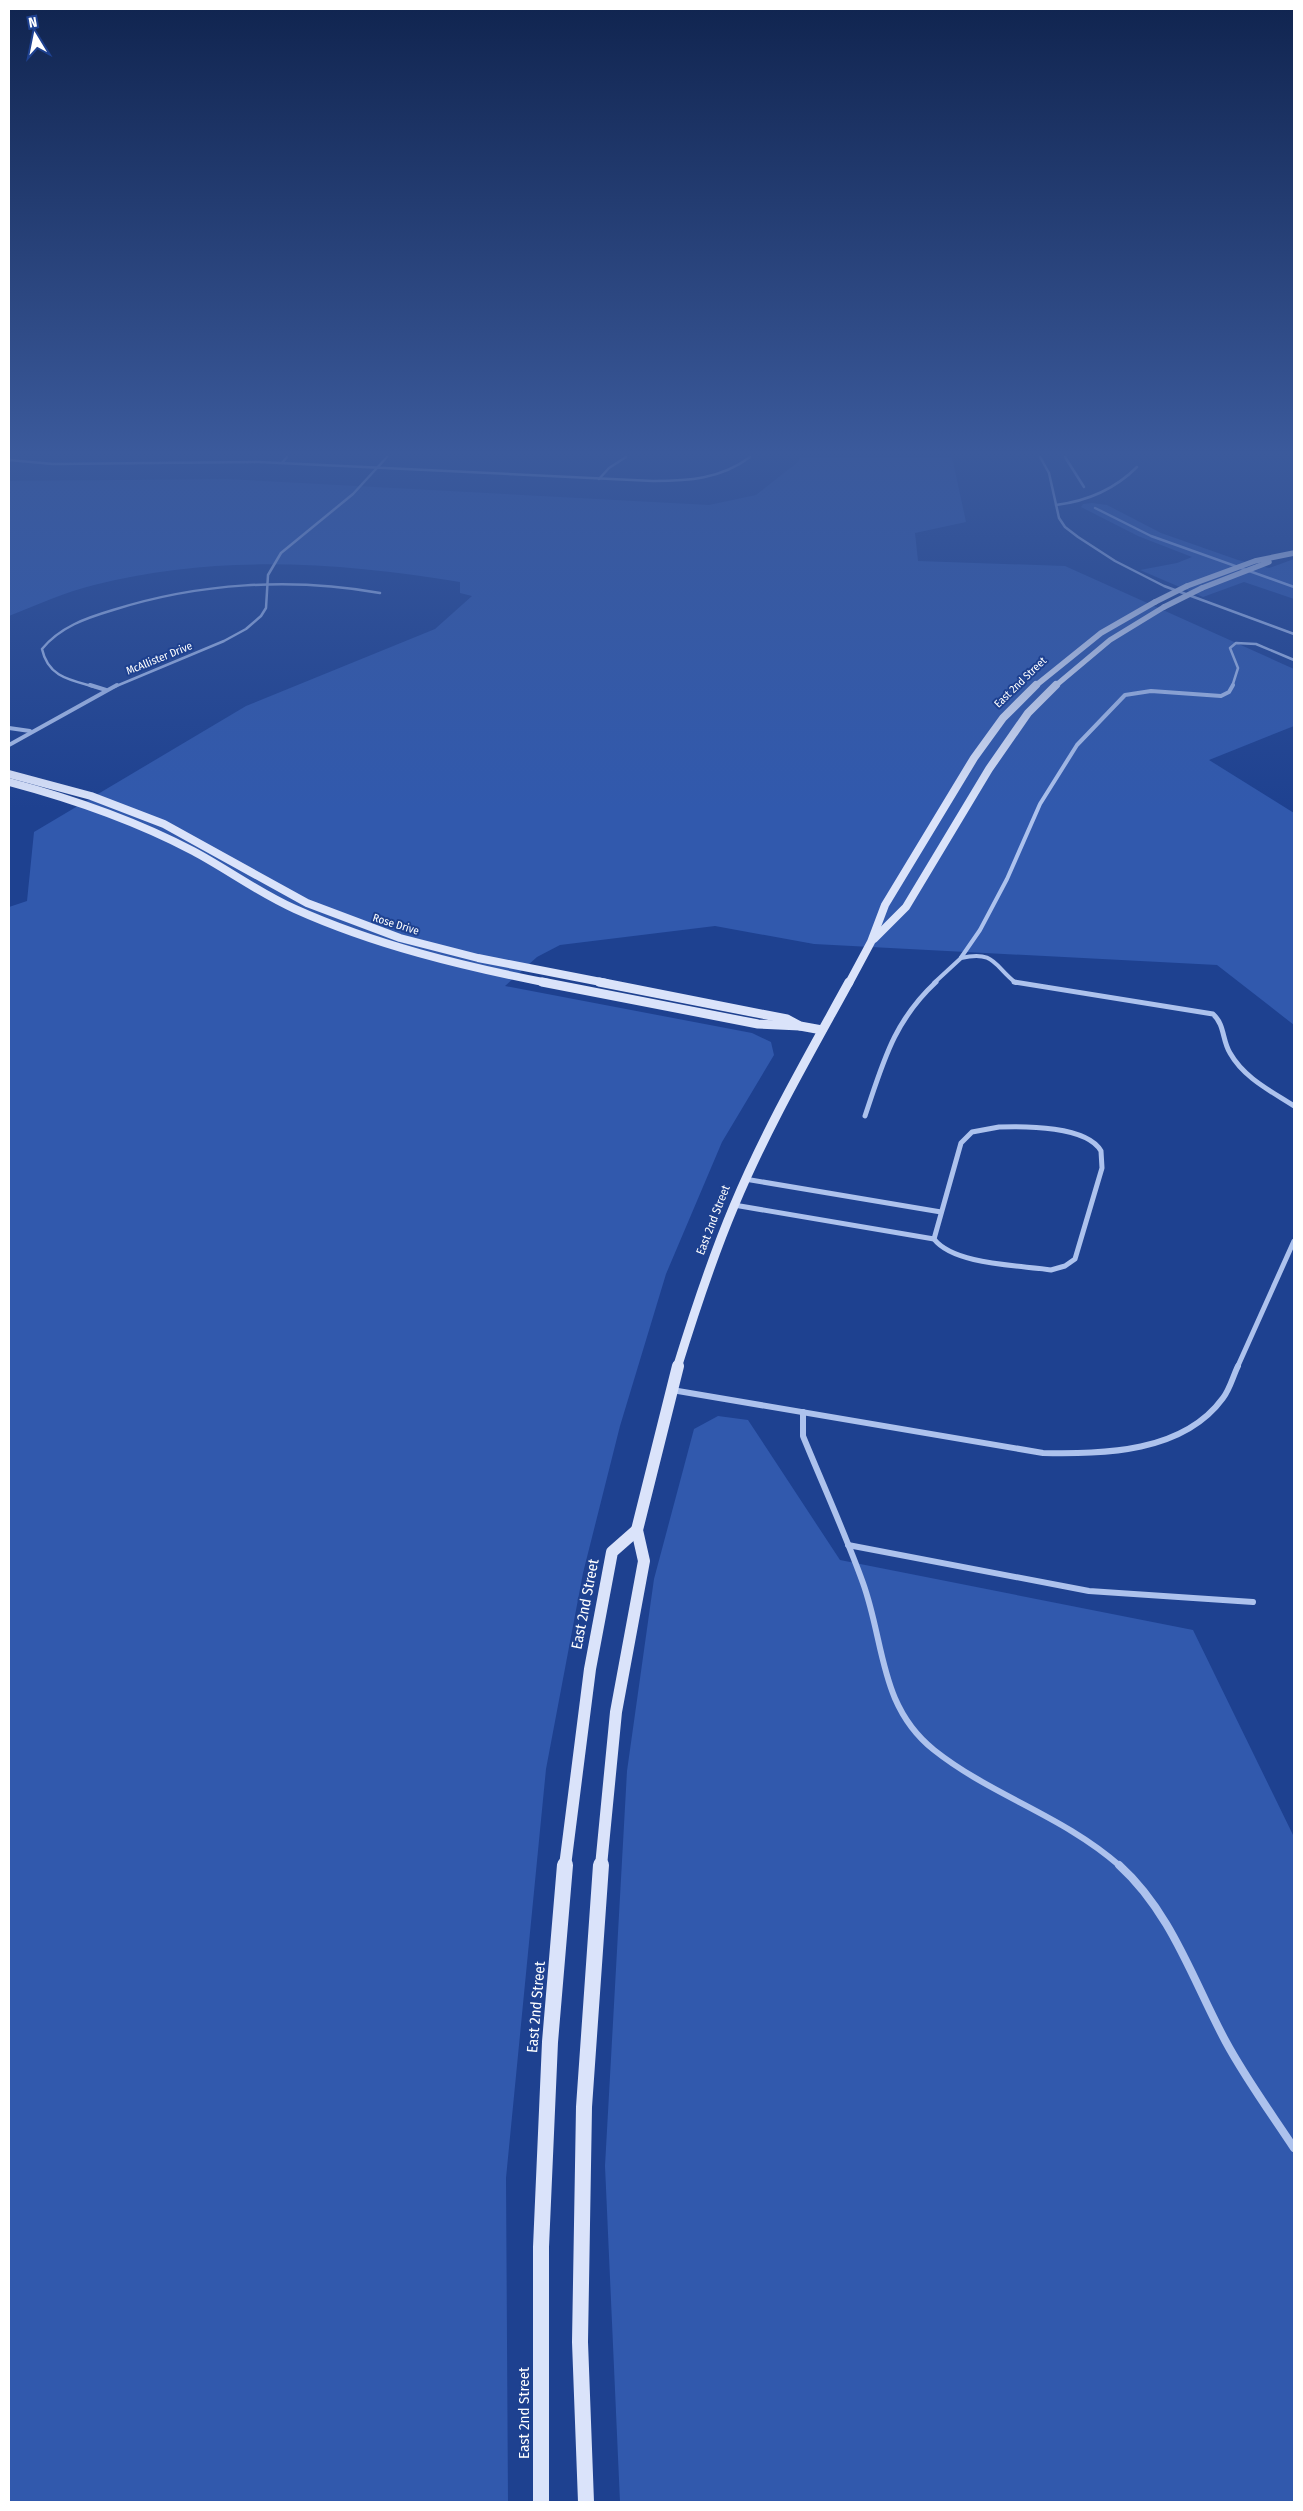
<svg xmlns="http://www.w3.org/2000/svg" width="1303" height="2511" font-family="'Fira Sans Condensed',sans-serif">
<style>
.green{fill:#3159ad}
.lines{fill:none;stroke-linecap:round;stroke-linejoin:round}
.stream{stroke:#a1bbef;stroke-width:2.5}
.minor-far4{stroke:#adc2ed;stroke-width:2.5}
.minor-far3{stroke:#adc2ed;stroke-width:4}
.minor-far2{stroke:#adc2ed;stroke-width:5}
.minor-far1{stroke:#adc2ed;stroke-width:6}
.minor{stroke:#adc2ed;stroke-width:8}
.secondary-far4{stroke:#dae3fa;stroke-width:5.5}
.secondary-far3{stroke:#dae3fa;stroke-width:8}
.secondary-far2{stroke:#dae3fa;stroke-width:9}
.secondary-far1{stroke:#dae3fa;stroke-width:12}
.secondary{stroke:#dae3fa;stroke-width:16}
.secondary-bridge{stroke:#dae3fa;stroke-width:5.5}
.labels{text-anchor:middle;stroke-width:4;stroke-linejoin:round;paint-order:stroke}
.far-street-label{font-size:11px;fill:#fff;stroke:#1e4190}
.street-label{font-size:12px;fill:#fff;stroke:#1e4190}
.near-street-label{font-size:15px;fill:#fff;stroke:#1e4190}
</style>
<rect width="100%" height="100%" fill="#1e4190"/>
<g class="green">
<path d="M800 457H952L966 522 915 533 918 561 1065 566 1294 669V726L1209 760 1294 813V1025L1217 965 814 944 715 926 560 945 537 957 505 986 752 1033 771 1042 774 1055 722 1142 666 1274 620 1426 583 1573 546 1769 506 2178 508 2502H9V907L27 901 34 832 246 706 435 629 472 596 460 593V582C338 562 215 554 94 585 65 592 37 605 9 616V481L227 479 709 505 756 495 798 462Z"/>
<polygon points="1092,503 1107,505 1161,533 1238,560 1269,568 1294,559 1294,599 1244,582 1203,597 1140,570 1177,563 1192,557 1138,536 1081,507 1083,504"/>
<polygon points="718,1416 748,1420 840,1560 1193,1630 1294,1837 1294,2502 620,2502 605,2166 627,1771 654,1579 694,1429"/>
</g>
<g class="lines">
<g class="stream">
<polyline points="1065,457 1084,487"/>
<polyline points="1095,508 1151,536 1294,587"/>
</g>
<g class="minor-far4">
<polyline points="1040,457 1049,473 1059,518 1065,527 1078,537 1115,561 1164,586 1294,634"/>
<path d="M9 460 53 464 259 462 653 481C688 481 721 479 750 457"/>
<polyline points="282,463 287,457"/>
<polyline points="599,479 609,468 626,457"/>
<path d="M1056 505C1088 501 1114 490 1137 467"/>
<path d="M95 687C70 680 48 677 42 649 60 627 86 618 113 610 198 583 292 577 380 593"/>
<polyline points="114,687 224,641 246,629 261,616 266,608 268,575 281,553 353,494 387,457"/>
<polyline points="1232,687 1238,668 1230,648 1236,643 1256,644 1294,660"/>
</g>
<g class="minor-far3">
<polyline points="90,685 106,690"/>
<polyline points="9,728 30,731"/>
<polyline points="9,745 117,685"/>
<path d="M961 958C995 950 994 966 1016 983"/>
<polyline points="934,983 960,959 980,930 1007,879 1040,804 1077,745 1125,695 1151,691 1221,696 1229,692 1233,685"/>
</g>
<g class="minor-far2">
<path d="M1014 982 1213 1014C1225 1025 1222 1040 1230 1053 1244 1078 1271 1091 1294 1106"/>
<path d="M865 1116C883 1063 893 1022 936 982"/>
<path d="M999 1127C1025 1126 1087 1126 1101 1151L1102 1168 1075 1259 1065 1266 1051 1270C1019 1265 954 1265 934 1239L961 1143 972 1132Z"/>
<polyline points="745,1179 941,1212"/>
<polyline points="734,1205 934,1239"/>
<polyline points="1237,1368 1294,1241"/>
</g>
<g class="minor-far1">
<path d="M672 1390 1043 1453C1104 1454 1183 1453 1223 1398 1230 1389 1233 1376 1238 1366"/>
<path d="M803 1412V1436C823 1485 845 1533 863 1583 885 1644 879 1706 934 1750 992 1796 1062 1815 1120 1866"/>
<polyline points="848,1545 1089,1591 1253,1602"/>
</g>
<path class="minor" d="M1119 1865C1172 1913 1193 1981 1226 2042 1246 2079 1271 2113 1294 2148"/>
<g class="secondary-far4">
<polyline points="1187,586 1255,561 1294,553"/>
<polyline points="1202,588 1269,562"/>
<polyline points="1034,687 1101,633 1155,602"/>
<polyline points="1054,687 1110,640 1164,607"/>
</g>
<g class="secondary-far3">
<polyline points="9,774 91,796 164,824 307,903 400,938 478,958 606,983"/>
<path d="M9 782C73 799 134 820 193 851 227 869 259 893 295 909 375 945 462 966 548 983"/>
<polyline points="874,939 906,907 989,769 1028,713 1056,685"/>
<polyline points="849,983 871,942 885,905 974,758 1003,718 1036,685"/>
</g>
<g class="secondary-far2">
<polyline points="542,982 758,1024 800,1026"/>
<polyline points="599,982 787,1019 800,1026 822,1030"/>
<path d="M677 1368C694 1313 712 1258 734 1206 766 1129 809 1055 849 982"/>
</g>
<g class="secondary-far1">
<polyline points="565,1866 590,1669 612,1552 637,1530"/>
<polyline points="601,1866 616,1712 644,1561 637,1530 678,1366"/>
</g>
<g class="secondary">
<polyline points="541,2502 541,2247 550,2042 565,1865"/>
<polyline points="586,2502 580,2342 584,2107 601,1865"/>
</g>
<g class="secondary-bridge">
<polyline points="1155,602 1187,586"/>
<polyline points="1164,607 1202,588"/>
</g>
</g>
<linearGradient id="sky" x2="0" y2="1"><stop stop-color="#10244f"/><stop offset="0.56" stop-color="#3b5a9c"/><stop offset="1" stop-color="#3b5a9c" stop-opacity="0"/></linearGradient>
<rect width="1303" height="809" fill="url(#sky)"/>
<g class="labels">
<g class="far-street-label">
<text transform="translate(159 658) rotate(-22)" y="4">McAllister Drive</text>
<text transform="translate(1020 682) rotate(-44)" y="4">East 2nd Street</text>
<text transform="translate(396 924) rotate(17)" y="4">Rose Drive</text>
</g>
<g class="street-label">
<text transform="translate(713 1220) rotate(-69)" y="4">East 2nd Street</text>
</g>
<g class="near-street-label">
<text transform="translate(585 1604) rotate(-79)" y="5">East 2nd Street</text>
<text transform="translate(536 2007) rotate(-85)" y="5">East 2nd Street</text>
<text transform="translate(524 2413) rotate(-90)" y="5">East 2nd Street</text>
</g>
</g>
<rect width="1303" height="2511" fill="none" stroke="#ffffff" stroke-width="20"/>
<g transform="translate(35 35) rotate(350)" stroke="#1e4190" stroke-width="4" paint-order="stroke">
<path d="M0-4L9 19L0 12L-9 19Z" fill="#ffffff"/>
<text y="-8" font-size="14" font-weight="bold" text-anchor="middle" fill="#ffffff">N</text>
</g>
</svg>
